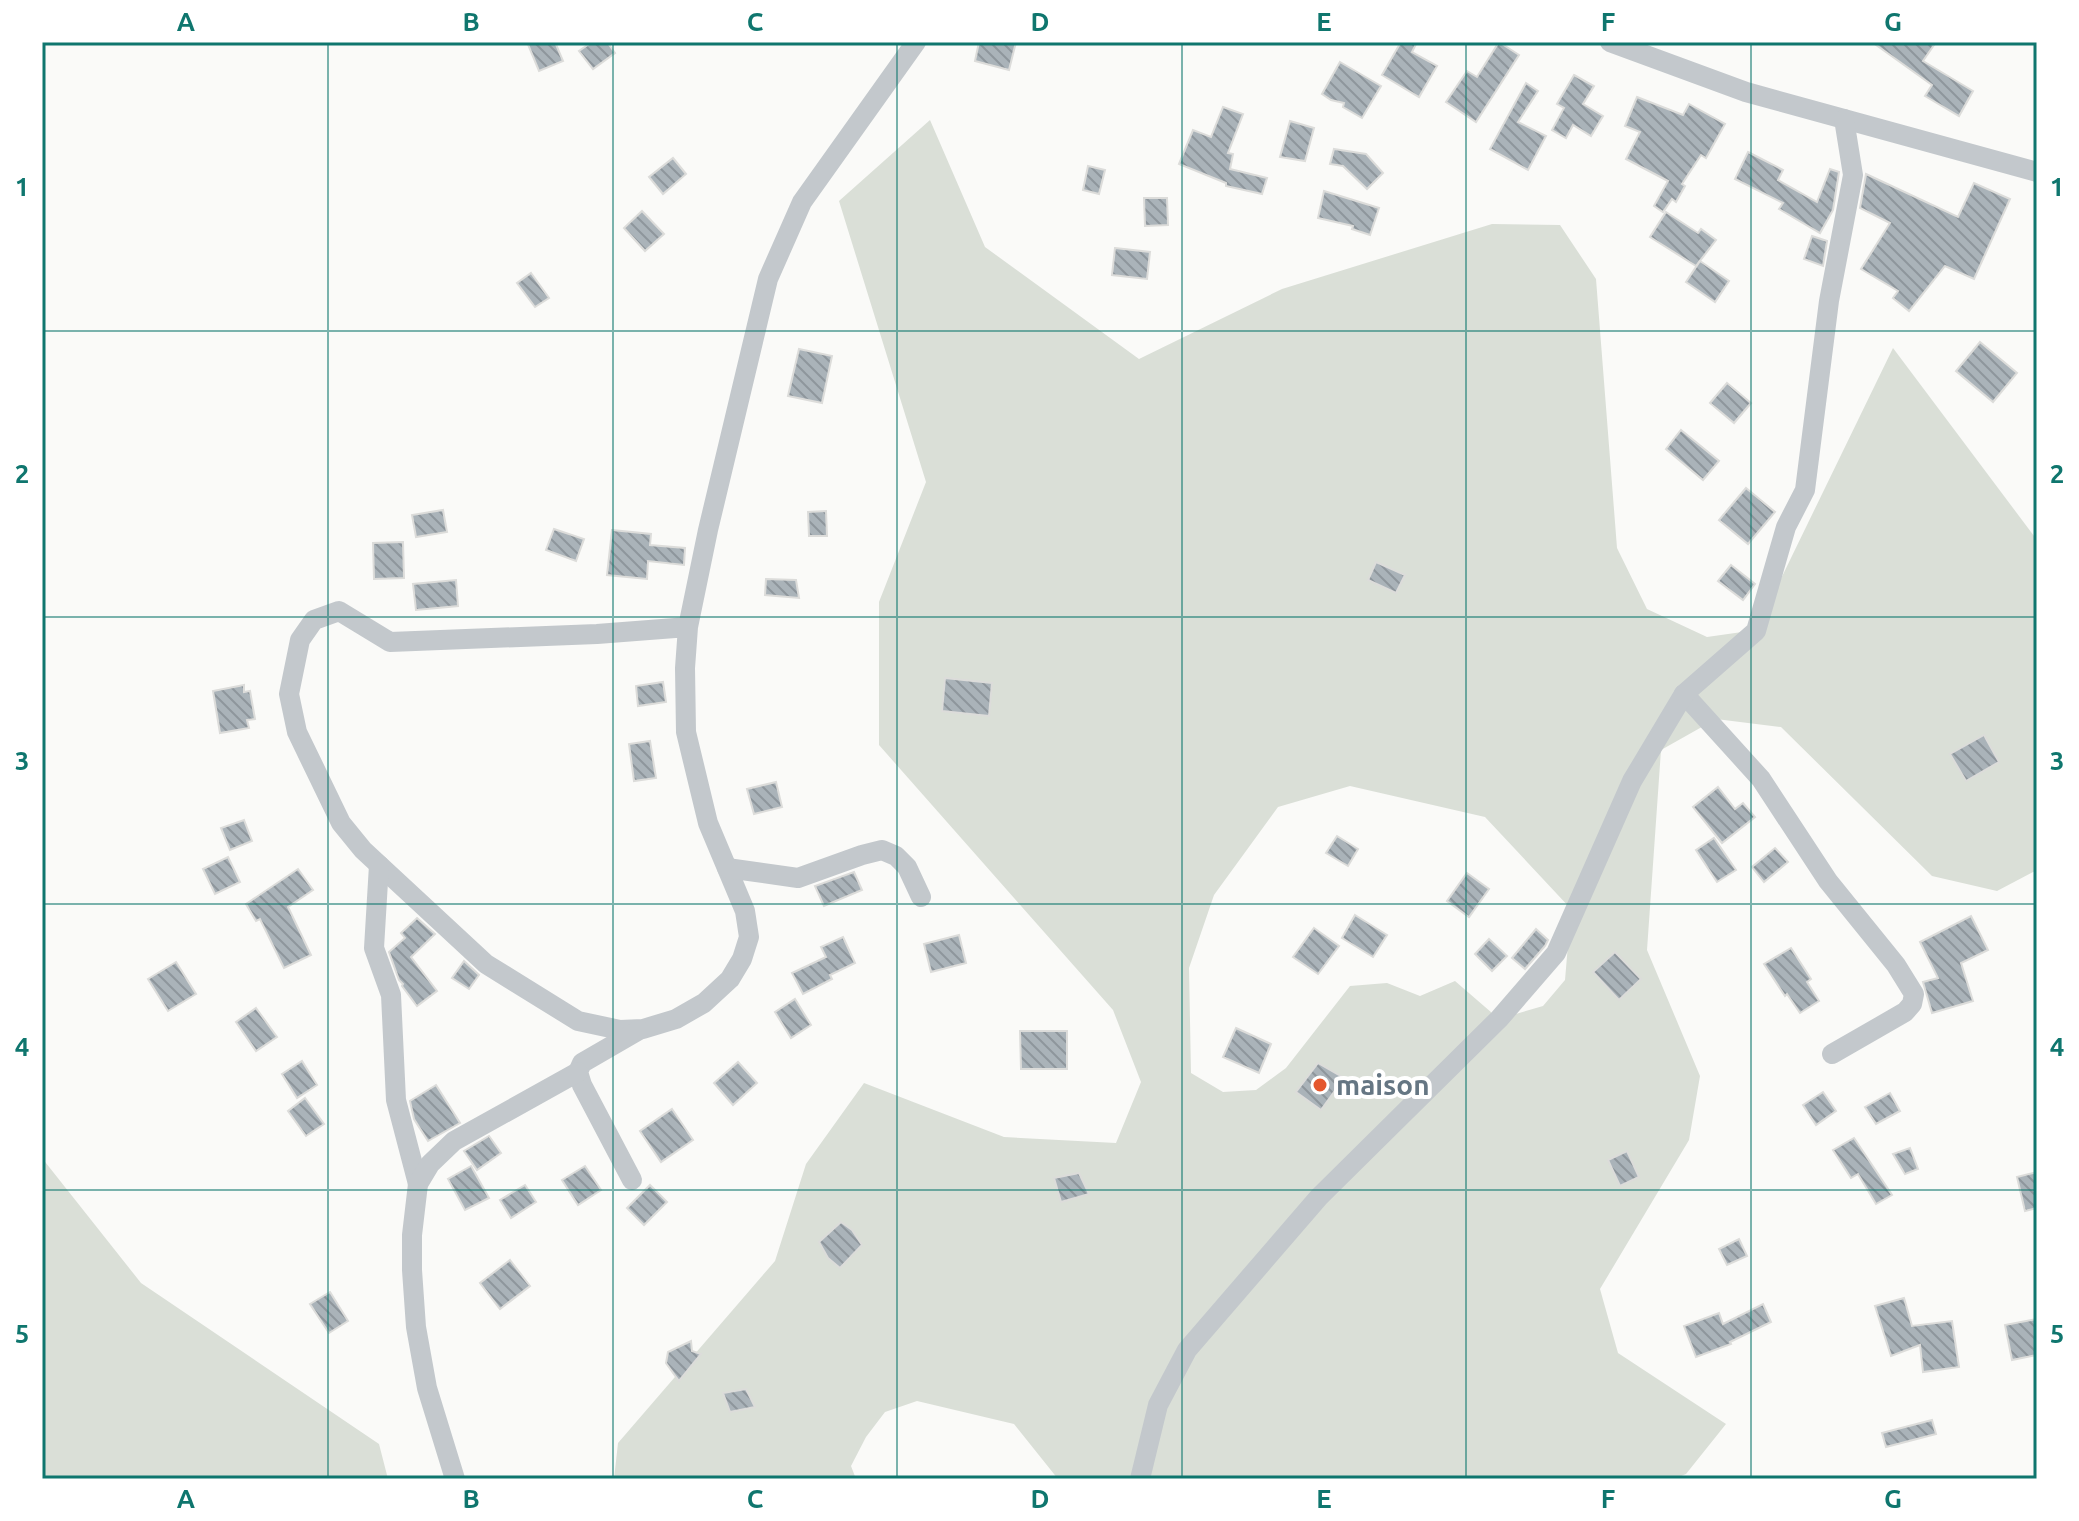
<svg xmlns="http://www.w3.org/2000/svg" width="2079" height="1521" font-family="Ubuntu,sans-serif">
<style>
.grass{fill:#dadfd7;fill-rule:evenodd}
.building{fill:url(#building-back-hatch);stroke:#dcdcda;stroke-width:2}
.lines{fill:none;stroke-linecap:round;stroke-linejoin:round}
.minor{stroke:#c3c8cc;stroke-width:20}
.grid{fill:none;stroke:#0f766e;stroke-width:2;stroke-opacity:0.55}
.poi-dot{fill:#e4572e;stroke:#fff;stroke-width:3}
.labels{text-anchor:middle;stroke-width:8;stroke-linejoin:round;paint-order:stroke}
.poi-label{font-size:28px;font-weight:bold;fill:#657683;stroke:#fff;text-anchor:start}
.neatline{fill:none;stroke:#0f766e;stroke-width:3}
.grid-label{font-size:26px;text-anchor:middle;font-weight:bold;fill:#0f766e}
</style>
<defs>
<pattern id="building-back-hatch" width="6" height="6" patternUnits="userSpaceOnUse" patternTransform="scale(2)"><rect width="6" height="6" fill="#aab3b9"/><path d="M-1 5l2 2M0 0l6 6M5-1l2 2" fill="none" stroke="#8e969c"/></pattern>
</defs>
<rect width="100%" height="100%" fill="#fafaf8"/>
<g class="grass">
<path d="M930 120 985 247 1139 359 1282 289 1492 224 1560 225 1596 279 1617 548 1647 609 1707 637 1756 630 1893 348 2037 540V870L1997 891 1932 876 1781 727 1716 719 1661 750 1647 950 1700 1076 1689 1140 1600 1289 1618 1353 1726 1424 1686 1474 1674 1479H1058L1014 1424 917 1401 885 1412 866 1437 851 1466 856 1479H614L618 1443 775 1261 806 1164 864 1083 1004 1137 1116 1143 1141 1082 1113 1010 879 745V602L926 482 839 201ZM1350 786 1485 817 1571 909 1565 980 1543 1006 1499 1019 1455 981 1420 996 1387 983 1350 986 1286 1068 1256 1090 1223 1092 1191 1073 1189 968 1214 895 1278 807Z"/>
<polygon points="42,1158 141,1283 379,1444 388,1479 42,1479"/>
</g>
<g class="building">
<polygon points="527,42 555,42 563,61 539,71"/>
<polygon points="592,42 607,42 615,53 593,69 579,51"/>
<polygon points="979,42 1016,42 1009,70 975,61"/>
<polygon points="1401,42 1417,42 1412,52 1437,66 1419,97 1382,75"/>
<polygon points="1499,42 1519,55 1476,122 1446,102 1467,71 1477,77"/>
<polygon points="1872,42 1936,42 1923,61 1973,91 1959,116 1925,96 1932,85"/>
<polygon points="1340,62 1381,86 1362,118 1343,107 1344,103 1331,100 1322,94"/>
<polygon points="1574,75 1594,86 1583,104 1603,116 1591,136 1573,125 1566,138 1552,130 1564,108 1557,104"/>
<polygon points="1526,83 1538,91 1518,122 1546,136 1528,170 1490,149"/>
<polygon points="1637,97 1683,115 1689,104 1725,124 1706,158 1701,155 1682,184 1685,186 1676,202 1672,199 1663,212 1654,206 1668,181 1626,159 1640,132 1625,126"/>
<polygon points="1223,107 1243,114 1228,153 1233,154 1230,169 1267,178 1262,194 1226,186 1226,183 1179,164 1193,130 1211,137"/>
<polygon points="1290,121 1314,128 1305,161 1280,157"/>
<polygon points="1334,149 1366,154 1383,173 1367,189 1343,166 1330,164"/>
<polygon points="1748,152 1783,170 1778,180 1817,202 1830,169 1839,172 1833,210 1820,233 1779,209 1783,203 1735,179"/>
<polygon points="673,158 686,174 663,194 649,177"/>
<polygon points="1088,166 1105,170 1099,194 1083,190"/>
<polygon points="1866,174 1958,217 1974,183 2010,199 1974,279 1945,266 1909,311 1893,298 1898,291 1861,269 1890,223 1860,208"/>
<polygon points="1324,191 1379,208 1370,235 1352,229 1353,226 1318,218"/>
<polygon points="1144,198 1167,198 1168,225 1145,226"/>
<polygon points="642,211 664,234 645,251 624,228"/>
<polygon points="1666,212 1698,233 1701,229 1716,240 1696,266 1650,237"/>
<polygon points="1812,236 1827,241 1823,266 1804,259"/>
<polygon points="1115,248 1150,252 1147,279 1112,275"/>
<polygon points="1700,261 1729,281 1715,302 1686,282"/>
<polygon points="531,273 549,298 535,307 517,283"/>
<polygon points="1980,342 2017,373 1993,402 1956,371"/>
<polygon points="799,349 832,356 822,403 788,396"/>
<polygon points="1727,383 1751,403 1734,423 1710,403"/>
<polygon points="1681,430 1719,461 1703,480 1666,449"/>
<polygon points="1746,488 1775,512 1748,544 1719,520"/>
<polygon points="443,510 447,532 416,537 412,515"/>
<polygon points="826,511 827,536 809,536 808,512"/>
<polygon points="554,529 584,539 576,561 546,550"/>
<polygon points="612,530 651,534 650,545 685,548 684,565 648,561 647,579 607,575"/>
<polygon points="403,542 404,578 374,579 373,543"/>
<polygon points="1376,562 1405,575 1396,593 1368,580"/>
<polygon points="1731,565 1755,584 1743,600 1718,581"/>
<polygon points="766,579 796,580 799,598 765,595"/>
<polygon points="456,580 458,606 416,610 413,584"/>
<polygon points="945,678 992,683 989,716 942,711"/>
<polygon points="663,682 666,702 638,706 636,686"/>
<polygon points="244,685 244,692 250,691 255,719 247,720 249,728 220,733 213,691"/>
<polygon points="1984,735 1999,762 1966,781 1950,754"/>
<polygon points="650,741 656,778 634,781 629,744"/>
<polygon points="776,782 782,807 754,814 747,789"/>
<polygon points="1718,787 1735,809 1743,803 1755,817 1722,843 1693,807"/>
<polygon points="244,820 252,841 230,850 221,828"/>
<polygon points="1337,836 1358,849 1348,866 1326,853"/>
<polygon points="1714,838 1736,870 1717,882 1696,850"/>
<polygon points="1775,848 1788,862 1764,882 1752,867"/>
<polygon points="228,857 240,882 215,894 203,869"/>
<polygon points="298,869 313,890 288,907 311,955 284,968 260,919 256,921 246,904"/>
<polygon points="854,872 862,890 824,906 815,886"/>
<polygon points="1467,873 1489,889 1469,917 1447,901"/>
<polygon points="1355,915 1387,935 1373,957 1342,938"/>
<polygon points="1971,916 1988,950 1961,963 1973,1001 1932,1013 1923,982 1938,978 1920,942"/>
<polygon points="417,918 435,934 411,957 437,991 417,1006 402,986 403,984 399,980 389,952 405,938 401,933"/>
<polygon points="1314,928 1339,946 1318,974 1293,957"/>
<polygon points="1536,929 1548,940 1545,946 1525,969 1512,958"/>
<polygon points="959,935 966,963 931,972 924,944"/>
<polygon points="843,937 855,963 830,975 832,979 803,994 792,973 826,957 821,947"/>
<polygon points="1489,939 1507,956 1492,971 1475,954"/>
<polygon points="1791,948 1811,979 1807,982 1819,1001 1800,1013 1787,994 1785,996 1764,964"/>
<polygon points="1615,952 1641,979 1619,1000 1593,972"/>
<polygon points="464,961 479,975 469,989 452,978"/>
<polygon points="176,962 196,994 168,1011 148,979"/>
<polygon points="795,999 811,1025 791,1038 775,1012"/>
<polygon points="256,1008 277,1037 256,1051 236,1022"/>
<polygon points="1236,1028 1271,1044 1259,1073 1223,1057"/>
<polygon points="1020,1031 1067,1031 1067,1069 1021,1069"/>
<polygon points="302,1061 317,1085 297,1098 282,1074"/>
<polygon points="738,1062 757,1083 733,1105 714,1083"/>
<polygon points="1318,1063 1344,1078 1321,1110 1296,1092"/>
<polygon points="436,1085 460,1123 428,1141 414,1119 410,1101"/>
<polygon points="1823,1092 1836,1111 1816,1125 1803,1105"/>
<polygon points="1890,1093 1900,1111 1876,1124 1865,1107"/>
<polygon points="305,1098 324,1124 306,1136 288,1111"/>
<polygon points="672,1109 693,1140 661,1162 640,1131"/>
<polygon points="489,1136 501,1153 477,1170 464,1151"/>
<polygon points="1854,1138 1892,1195 1876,1204 1858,1174 1851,1178 1833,1150"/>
<polygon points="1910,1148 1918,1169 1905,1174 1893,1154"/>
<polygon points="1627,1151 1639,1177 1620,1186 1608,1160"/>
<polygon points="471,1166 489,1198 465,1210 448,1179"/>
<polygon points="585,1166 601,1190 578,1205 562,1180"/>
<polygon points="2037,1172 2037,1208 2025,1211 2017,1177"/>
<polygon points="1079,1173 1089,1194 1061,1202 1054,1178"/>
<polygon points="525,1185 536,1202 511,1218 500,1200"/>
<polygon points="650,1185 667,1202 644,1225 627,1208"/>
<polygon points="841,1222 852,1230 862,1245 840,1268 828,1258 819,1242"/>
<polygon points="1739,1239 1747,1256 1727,1265 1719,1249"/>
<polygon points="510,1260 530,1286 500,1309 480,1283"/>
<polygon points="330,1292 348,1321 329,1333 310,1304"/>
<polygon points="1904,1298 1912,1326 1952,1321 1959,1367 1923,1372 1920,1345 1891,1356 1875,1306"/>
<polygon points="1763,1304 1771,1322 1730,1342 1731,1344 1696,1357 1684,1326 1719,1313 1723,1324"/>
<polygon points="2037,1319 2037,1355 2012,1360 2005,1325"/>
<polygon points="691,1341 692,1351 701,1354 679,1381 666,1363 668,1352"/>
<polygon points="746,1389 755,1407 730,1412 723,1393"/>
<polygon points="1932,1420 1936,1434 1886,1447 1882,1433"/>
</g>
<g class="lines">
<g class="minor">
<polyline points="1610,42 1746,92 2037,172"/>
<polyline points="688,627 597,634 390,642 339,611 314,620 300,640 289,694 297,732 341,823 363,850 486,964 578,1021 620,1030 643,1029 676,1019 704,1003 730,979 742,959 749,937 745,911 708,823 686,732 685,668 688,627 708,530 768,279 802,202 916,42"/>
<polyline points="1684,694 1761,779 1828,881 1896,965 1914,994 1912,1004 1905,1012 1832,1054"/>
<polyline points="379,865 374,948 391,995 396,1100 418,1184"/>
<polyline points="727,868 798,878 862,855 882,850 896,856 907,867 921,897"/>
<polyline points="632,1180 582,1085 578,1072 582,1063 639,1030"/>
<polyline points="455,1479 427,1388 416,1327 412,1270 412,1235 418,1184 430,1164 454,1141 578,1072"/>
<polyline points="1140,1479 1158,1405 1187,1350 1319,1197 1499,1019 1556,953 1632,781 1684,694 1756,631 1786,527 1805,490 1829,301 1853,175 1844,119"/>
</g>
</g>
<path class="grid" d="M328 42V1479M613 42V1479M897 42V1479M1182 42V1479M1466 42V1479M1751 42V1479M42 331H2037M42 617H2037M42 904H2037M42 1190H2037"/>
<circle class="poi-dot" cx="1320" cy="1085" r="8"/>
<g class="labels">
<g class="poi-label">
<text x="1336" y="1095">maison</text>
</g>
</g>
<rect width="2079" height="1521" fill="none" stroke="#ffffff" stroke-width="88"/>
<rect x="44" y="44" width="1991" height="1433" class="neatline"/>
<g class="grid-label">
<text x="186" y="31">A</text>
<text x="471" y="31">B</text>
<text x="755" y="31">C</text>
<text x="1040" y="31">D</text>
<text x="1324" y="31">E</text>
<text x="1608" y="31">F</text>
<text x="1893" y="31">G</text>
<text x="22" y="196">1</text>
<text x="2057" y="196">1</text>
<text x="22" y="483">2</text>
<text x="2057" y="483">2</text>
<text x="22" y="770">3</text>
<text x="2057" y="770">3</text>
<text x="22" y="1056">4</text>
<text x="2057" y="1056">4</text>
<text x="22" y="1343">5</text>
<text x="2057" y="1343">5</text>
<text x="186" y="1508">A</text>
<text x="471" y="1508">B</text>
<text x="755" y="1508">C</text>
<text x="1040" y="1508">D</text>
<text x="1324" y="1508">E</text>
<text x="1608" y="1508">F</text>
<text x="1893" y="1508">G</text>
</g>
</svg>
